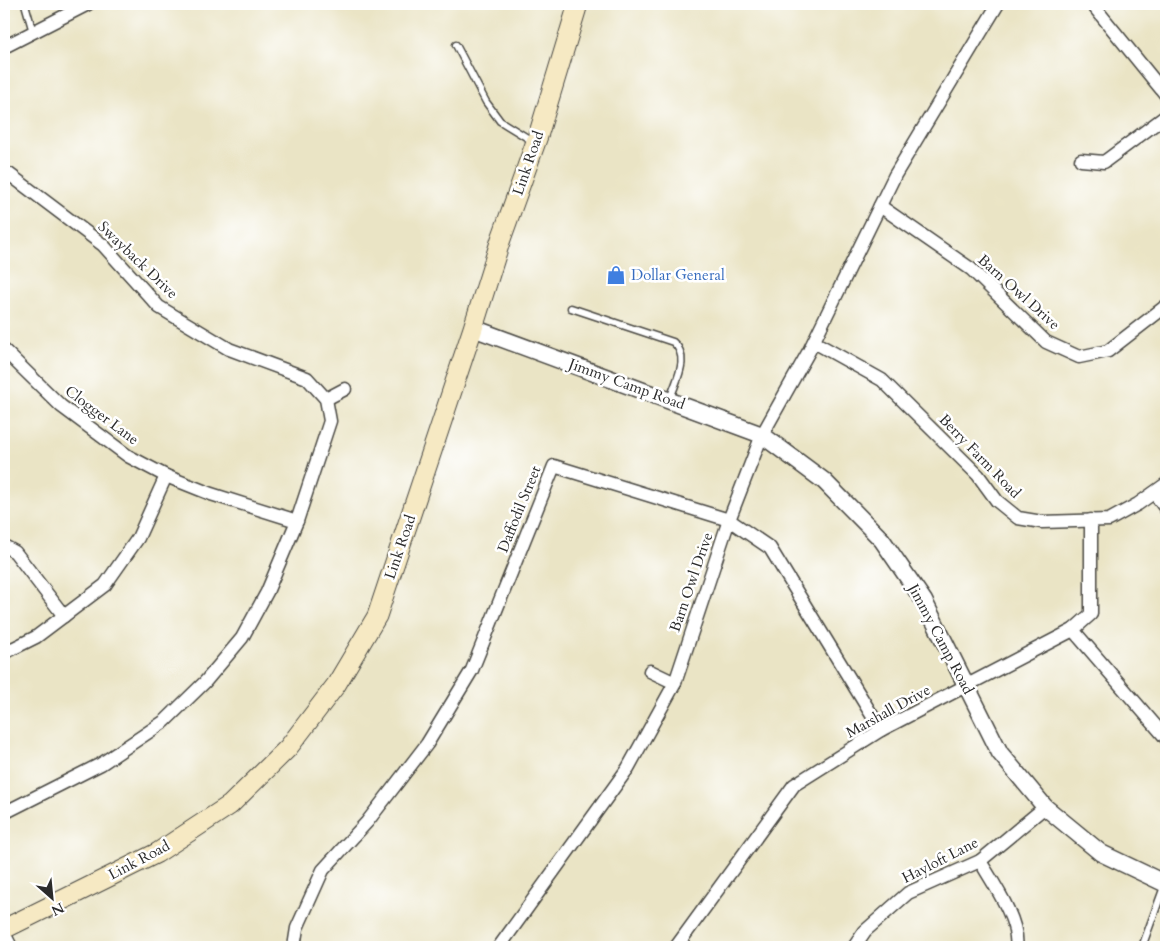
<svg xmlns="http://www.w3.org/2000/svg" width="1170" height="951" font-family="Cardo,serif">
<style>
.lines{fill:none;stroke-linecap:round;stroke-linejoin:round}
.service-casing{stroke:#484742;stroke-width:9}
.minor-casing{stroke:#484742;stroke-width:15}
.tertiary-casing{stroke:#484742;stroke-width:19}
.secondary-casing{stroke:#484742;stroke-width:21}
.service{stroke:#fff;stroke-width:6}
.minor{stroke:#fff;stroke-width:12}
.tertiary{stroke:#fff;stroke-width:16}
.secondary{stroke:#f6e9c3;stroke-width:19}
.labels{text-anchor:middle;stroke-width:5;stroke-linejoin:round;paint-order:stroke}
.street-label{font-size:15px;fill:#2b2b2b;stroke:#fff}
.shop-label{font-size:15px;fill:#366cbe;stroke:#fff;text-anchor:start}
</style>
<rect width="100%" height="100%" fill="#fff"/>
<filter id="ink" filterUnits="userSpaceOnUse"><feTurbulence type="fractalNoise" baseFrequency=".02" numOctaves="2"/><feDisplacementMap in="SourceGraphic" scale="10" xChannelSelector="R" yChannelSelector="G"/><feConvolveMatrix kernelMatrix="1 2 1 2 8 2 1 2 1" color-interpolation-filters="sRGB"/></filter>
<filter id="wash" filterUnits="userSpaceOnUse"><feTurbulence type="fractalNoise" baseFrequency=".0096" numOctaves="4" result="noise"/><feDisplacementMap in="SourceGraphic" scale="20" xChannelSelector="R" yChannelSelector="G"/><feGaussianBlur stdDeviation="1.12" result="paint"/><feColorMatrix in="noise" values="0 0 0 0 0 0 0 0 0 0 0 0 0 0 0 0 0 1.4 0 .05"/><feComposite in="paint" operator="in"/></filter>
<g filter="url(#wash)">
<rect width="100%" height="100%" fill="#eae4c5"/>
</g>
<g filter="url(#ink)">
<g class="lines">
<g class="service-casing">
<g id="service">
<polyline points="25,4 33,32"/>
<polyline points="456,45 486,102 500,121 534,142"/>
<path d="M571 308 673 342C691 357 676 380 670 399"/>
<polyline points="1142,947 1165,884"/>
</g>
</g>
<g class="minor-casing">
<g id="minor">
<polyline points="1092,4 1166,95"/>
<polyline points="4,47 88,4"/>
<polyline points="1081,160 1104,162 1166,116"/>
<polyline points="4,175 9,174 103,245 159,307 229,349 307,378 326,399 330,421 297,521 267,592 242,638 205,682 165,721 101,764 4,813"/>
<polyline points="880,206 971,269 1046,342 1079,357 1108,351 1166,306"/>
<polyline points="814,342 882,380 978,475 997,501 1018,518 1042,522 1109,520 1138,504 1166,484"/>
<polyline points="4,350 61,406 128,456 166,476"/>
<polyline points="326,399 345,389"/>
<polyline points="1154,493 1166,509"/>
<polyline points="4,546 15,552 64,616"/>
<polyline points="1073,630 1166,738"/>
<polyline points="4,653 36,637 105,585 138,538 166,476 211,494 297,521"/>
<polyline points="650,671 675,683"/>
<path d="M980 861C993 883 1020 921 1016 947"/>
<polyline points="4,933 11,947"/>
<polyline points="294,947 297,928 323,870 367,822 427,744 472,670 554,466 729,520 770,548 881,730"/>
<polyline points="499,947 628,768 675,683 729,520 762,435 809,351 895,175 998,4"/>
<polyline points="676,947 794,785 881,730 1073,630 1091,614 1091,520"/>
<polyline points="854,947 865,931 908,893 980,861 1045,807"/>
</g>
</g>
<g class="tertiary-casing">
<polyline id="tertiary" points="473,328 762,435 824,481 882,540 924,601 1000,753 1045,807 1101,853 1166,884"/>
</g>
<g class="secondary-casing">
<polyline id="secondary" points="4,929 157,853 230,805 288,748 336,685 377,616 473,328 501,239 538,136 578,4"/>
</g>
<use href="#service" class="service"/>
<use href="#minor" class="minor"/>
<use href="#tertiary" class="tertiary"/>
<use href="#secondary" class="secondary"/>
</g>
</g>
<defs>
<g id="shop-bare" transform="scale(1.5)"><path d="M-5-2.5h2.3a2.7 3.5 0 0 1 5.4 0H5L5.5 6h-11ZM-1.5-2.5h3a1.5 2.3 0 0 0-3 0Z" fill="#3f7fe0" stroke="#fff" stroke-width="2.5" paint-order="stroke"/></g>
</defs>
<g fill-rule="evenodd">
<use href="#shop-bare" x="616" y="275"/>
</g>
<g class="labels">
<g class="street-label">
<text transform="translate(528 163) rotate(-71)" y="5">Link Road</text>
<text transform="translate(138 260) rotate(44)" y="5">Swayback Drive</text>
<text transform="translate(1019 292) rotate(42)" y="5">Barn Owl Drive</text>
<text transform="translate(627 384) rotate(20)" y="5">Jimmy Camp Road</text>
<text transform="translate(102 415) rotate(37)" y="5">Clogger Lane</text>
<text transform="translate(980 456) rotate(46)" y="5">Berry Farm Road</text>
<text transform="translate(519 509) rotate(-68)" y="5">Daffodil Street</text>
<text transform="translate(400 547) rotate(-71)" y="5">Link Road</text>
<text transform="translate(691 582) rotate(-71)" y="5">Barn Owl Drive</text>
<text transform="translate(941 639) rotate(62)" y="5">Jimmy Camp Road</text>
<text transform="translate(888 711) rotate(-29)" y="5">Marshall Drive</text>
<text transform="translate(139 860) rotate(-28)" y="5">Link Road</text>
<text transform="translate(940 860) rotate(-27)" y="5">Hayloft Lane</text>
</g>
<g class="shop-label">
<text x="631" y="280">Dollar General</text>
</g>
</g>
<rect width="1170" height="951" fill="none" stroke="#fff" stroke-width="20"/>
<g transform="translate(52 898) rotate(153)" stroke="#ffffff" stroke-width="4" paint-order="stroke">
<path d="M0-4L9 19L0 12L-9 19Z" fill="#2b2b2b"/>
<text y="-8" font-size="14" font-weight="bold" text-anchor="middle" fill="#2b2b2b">N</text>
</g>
</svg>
